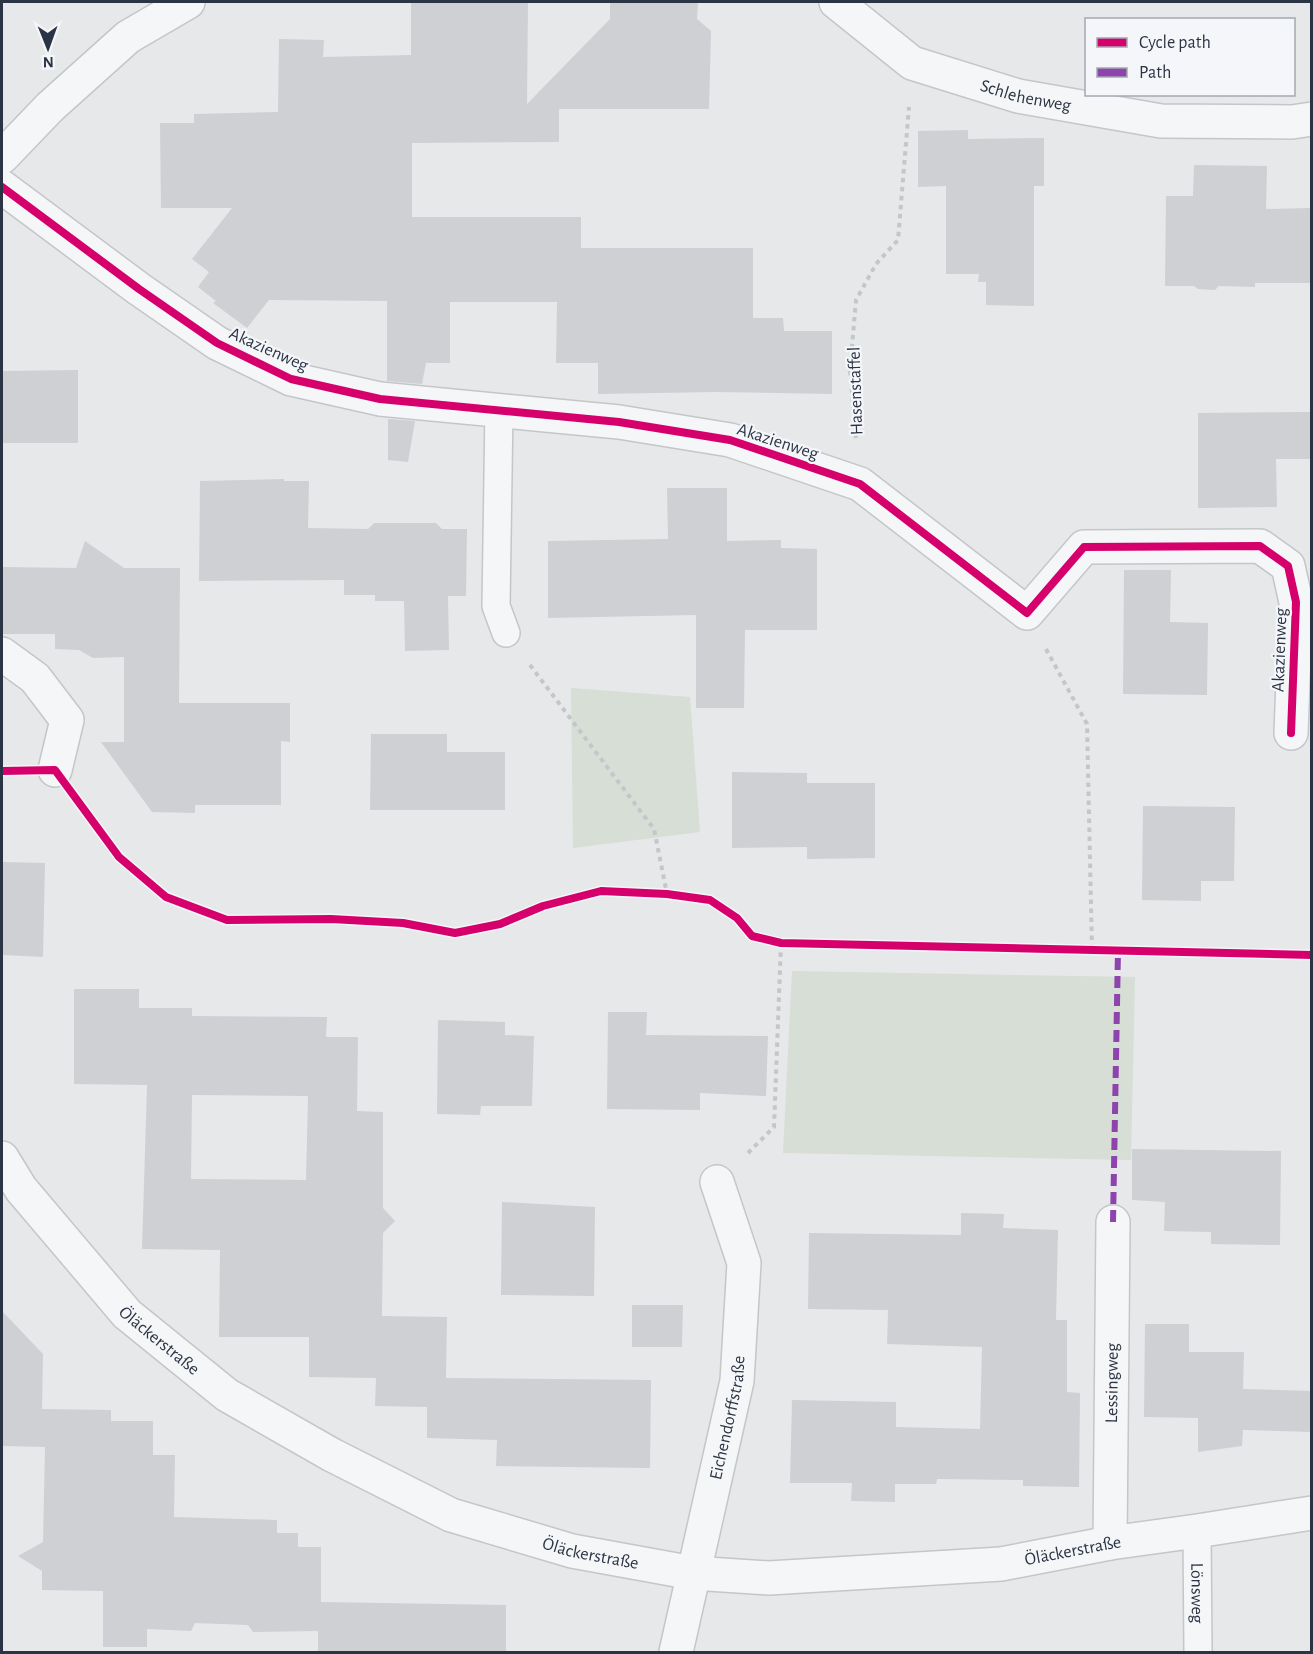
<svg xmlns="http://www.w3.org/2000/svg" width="1313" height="1654" font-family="'Alegreya Sans',sans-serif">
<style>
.green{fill:#d6ded6}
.building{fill:#ced0d3;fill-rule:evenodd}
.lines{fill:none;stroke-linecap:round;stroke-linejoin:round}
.service-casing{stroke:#c4c6c8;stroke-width:30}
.minor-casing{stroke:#c4c6c8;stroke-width:36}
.path{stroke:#c5c6ca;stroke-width:4;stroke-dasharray:4.5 4.5;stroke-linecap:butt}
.service{stroke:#f5f6f7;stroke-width:27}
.minor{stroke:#f5f6f7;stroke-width:33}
.quiet{stroke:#8e44ad;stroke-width:6;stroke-dasharray:12 6;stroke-linecap:butt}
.cycleway-casing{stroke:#f4f6f9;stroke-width:11}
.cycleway{stroke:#d6006c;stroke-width:8}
.labels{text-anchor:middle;stroke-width:4.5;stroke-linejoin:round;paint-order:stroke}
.street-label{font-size:18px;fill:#2b3445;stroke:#f4f6f9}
</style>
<rect width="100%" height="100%" fill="#e6e8ea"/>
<g class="green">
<polygon points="571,688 690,697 700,832 573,848"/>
<polygon points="792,971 1135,977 1131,1160 783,1153"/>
</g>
<g class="building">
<polygon points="411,2 528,2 527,104 610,19 610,2 698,2 697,19 711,31 709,109 559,109 559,142 412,143 412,217 581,217 581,248 753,248 753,318 783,318 784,331 832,331 832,394 715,392 598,394 598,363 556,363 557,302 450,302 450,363 426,363 422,384 387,381 387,301 269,300 247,328 213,303 216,301 198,287 209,272 192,259 232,208 161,208 160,123 194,123 194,114 278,112 279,39 324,40 323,57 411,55"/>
<polygon points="968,130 968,139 1044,138 1044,186 1034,186 1034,306 986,305 986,282 978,282 979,274 946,274 946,186 918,187 918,131"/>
<polygon points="1194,165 1267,166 1266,209 1311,208 1311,283 1255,283 1255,287 1219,286 1215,290 1198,289 1194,286 1165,286 1166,196 1193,196"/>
<polygon points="78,370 78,443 2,443 2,371"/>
<polygon points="1311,412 1311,459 1276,459 1277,507 1198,508 1198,413"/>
<polygon points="388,419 415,421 408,462 388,460"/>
<polygon points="284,479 284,481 309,481 308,528 368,529 374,523 436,523 442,529 467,529 466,596 448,596 449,650 405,651 404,601 375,601 375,595 344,595 344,580 199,581 200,481"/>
<polygon points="667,488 727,488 727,541 781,540 781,548 817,549 817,630 745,630 744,708 696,708 696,615 548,618 548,541 668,539"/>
<polygon points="85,541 124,568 180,568 179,703 290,703 290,742 281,741 281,805 195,805 195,813 152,812 101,742 124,742 124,657 93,658 79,650 55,649 55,634 2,634 2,567 76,568"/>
<polygon points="1124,570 1171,570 1170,622 1208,623 1207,695 1123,694"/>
<polygon points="371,734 447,734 447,752 505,752 505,810 370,810"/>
<polygon points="732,772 807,773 807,783 875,783 875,858 807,859 807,847 732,848"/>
<polygon points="1143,806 1235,807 1234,881 1201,881 1201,901 1142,900"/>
<polygon points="2,862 45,863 43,957 3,955"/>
<path d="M74 989H139V1008H192V1016L327 1017 326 1037H358L357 1111 383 1112V1208L395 1221 383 1233 382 1316 447 1317 446 1378 651 1380 650 1468 496 1466 497 1440 427 1438V1407L375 1406 376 1378 309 1377V1337H219L220 1250 142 1249 147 1085 74 1084ZM192 1095 308 1096 306 1180 191 1179Z"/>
<polygon points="608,1012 647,1012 646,1035 768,1036 766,1096 700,1093 700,1110 607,1109"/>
<polygon points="438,1020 505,1022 505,1035 534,1036 532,1106 481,1106 480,1115 437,1114"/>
<polygon points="1132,1149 1281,1151 1280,1245 1211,1244 1211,1232 1164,1231 1165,1202 1132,1200"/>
<polygon points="502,1202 595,1207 594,1296 501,1295"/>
<polygon points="961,1213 1004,1214 1003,1228 1058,1230 1056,1320 1067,1320 1067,1392 1080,1393 1079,1487 1023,1486 1023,1480 937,1479 936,1484 895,1484 895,1502 851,1501 852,1483 790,1483 792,1400 896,1402 896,1427 980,1429 982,1347 887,1344 888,1310 808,1309 809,1233 961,1235"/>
<polygon points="632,1305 683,1305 682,1347 632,1347"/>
<polygon points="2,1311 43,1354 42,1409 111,1410 111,1421 153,1421 153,1455 175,1455 174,1517 277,1520 277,1533 298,1533 298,1547 321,1547 321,1602 506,1605 506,1653 318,1653 318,1631 253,1632 248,1625 195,1623 191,1631 147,1629 147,1647 103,1647 103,1591 42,1590 42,1571 18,1556 43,1542 45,1447 2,1446"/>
<polygon points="1145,1324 1189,1324 1189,1352 1244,1352 1243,1389 1311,1391 1311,1432 1243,1430 1242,1446 1198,1452 1198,1418 1144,1417"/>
</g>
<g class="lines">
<g class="service-casing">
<g id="service">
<polyline points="499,409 496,606 506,633"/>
<path id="s1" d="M1197 1531 1198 1652"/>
</g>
</g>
<g class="minor-casing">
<g id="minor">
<path id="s2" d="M836 2 912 63 1018 96 1161 121 1292 122 1312 119"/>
<polyline points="2,157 50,107 128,37 188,2"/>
<polyline points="2,187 139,289 217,343 291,379 380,399 619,422 730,440 860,484 1027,613 1084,547 1260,546 1288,566 1296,602 1291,733"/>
<polyline points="2,654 35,678 67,720 55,770"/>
<path id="s3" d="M2 1158 21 1189 127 1314 227 1395 332 1455 451 1515 572 1551 693 1573 769 1578 1001 1564 1110 1543 1197 1531 1312 1513"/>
<path id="s4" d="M1110 1543 1113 1222"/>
<path id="s5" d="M676 1652 737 1381 744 1263 717 1182"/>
</g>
</g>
<g class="path">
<polyline points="856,438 850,370 856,300 876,264 898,240 909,107"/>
<polyline points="1046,649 1087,724 1092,950"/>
<polyline points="530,665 654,829 667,894"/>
<polyline points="748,1153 774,1127 781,943"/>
</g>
<use href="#service" class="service"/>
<use href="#minor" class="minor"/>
<polyline class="quiet" points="1113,1222 1118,950"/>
<g class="cycleway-casing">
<g id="cycleway">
<polyline points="2,187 139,289 217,343 291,379 380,399 619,422 730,440 860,484 1027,613 1084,547 1260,546 1288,566 1296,602 1291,733"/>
<polyline points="2,771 55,770 119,857 166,897 227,920 331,919 403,923 455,933 500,924 543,906 601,891 667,894 710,900 737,918 752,936 781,943 1312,955"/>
</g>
</g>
<use href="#cycleway" class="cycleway"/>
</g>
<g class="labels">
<g class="street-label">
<text dy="6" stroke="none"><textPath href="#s2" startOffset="216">Schlehenweg</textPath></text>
<text transform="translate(269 349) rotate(24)" y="6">Akazienweg</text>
<text transform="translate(855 391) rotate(-92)" y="6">Hasenstaffel</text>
<text transform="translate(778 441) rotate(18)" y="6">Akazienweg</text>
<text transform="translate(1279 650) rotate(-88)" y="6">Akazienweg</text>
<text dy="6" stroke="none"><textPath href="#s3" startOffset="242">Öläckerstraße</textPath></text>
<text dy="6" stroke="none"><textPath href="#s4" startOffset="160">Lessingweg</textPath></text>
<text dy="6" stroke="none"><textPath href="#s5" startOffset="240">Eichendorffstraße</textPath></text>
<text dy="6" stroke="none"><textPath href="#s3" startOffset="1214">Öläckerstraße</textPath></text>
<text dy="6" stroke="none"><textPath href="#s3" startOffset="728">Öläckerstraße</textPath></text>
<text dy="6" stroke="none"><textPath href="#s1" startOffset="62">Lönsweg</textPath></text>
</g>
</g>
<rect width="1313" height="1654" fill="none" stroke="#2b3445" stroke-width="6"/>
<rect x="1085" y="18" width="210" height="78" fill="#f4f6f9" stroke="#a4a8b1" stroke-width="1.5"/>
<rect x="1097" y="38" width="30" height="9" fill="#d6006c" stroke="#a4a8b1" stroke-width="1.5"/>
<text x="1139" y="48" font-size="18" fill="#2b3445">Cycle path</text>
<rect x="1097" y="68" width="30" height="9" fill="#8e44ad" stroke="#a4a8b1" stroke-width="1.5"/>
<text x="1139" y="78" font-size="18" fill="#2b3445">Path</text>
<g transform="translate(48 48) rotate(179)" stroke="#f4f6f9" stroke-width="4.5" paint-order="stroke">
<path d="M0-4.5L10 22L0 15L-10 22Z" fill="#2b3445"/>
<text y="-9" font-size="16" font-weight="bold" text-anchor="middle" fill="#2b3445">N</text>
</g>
</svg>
